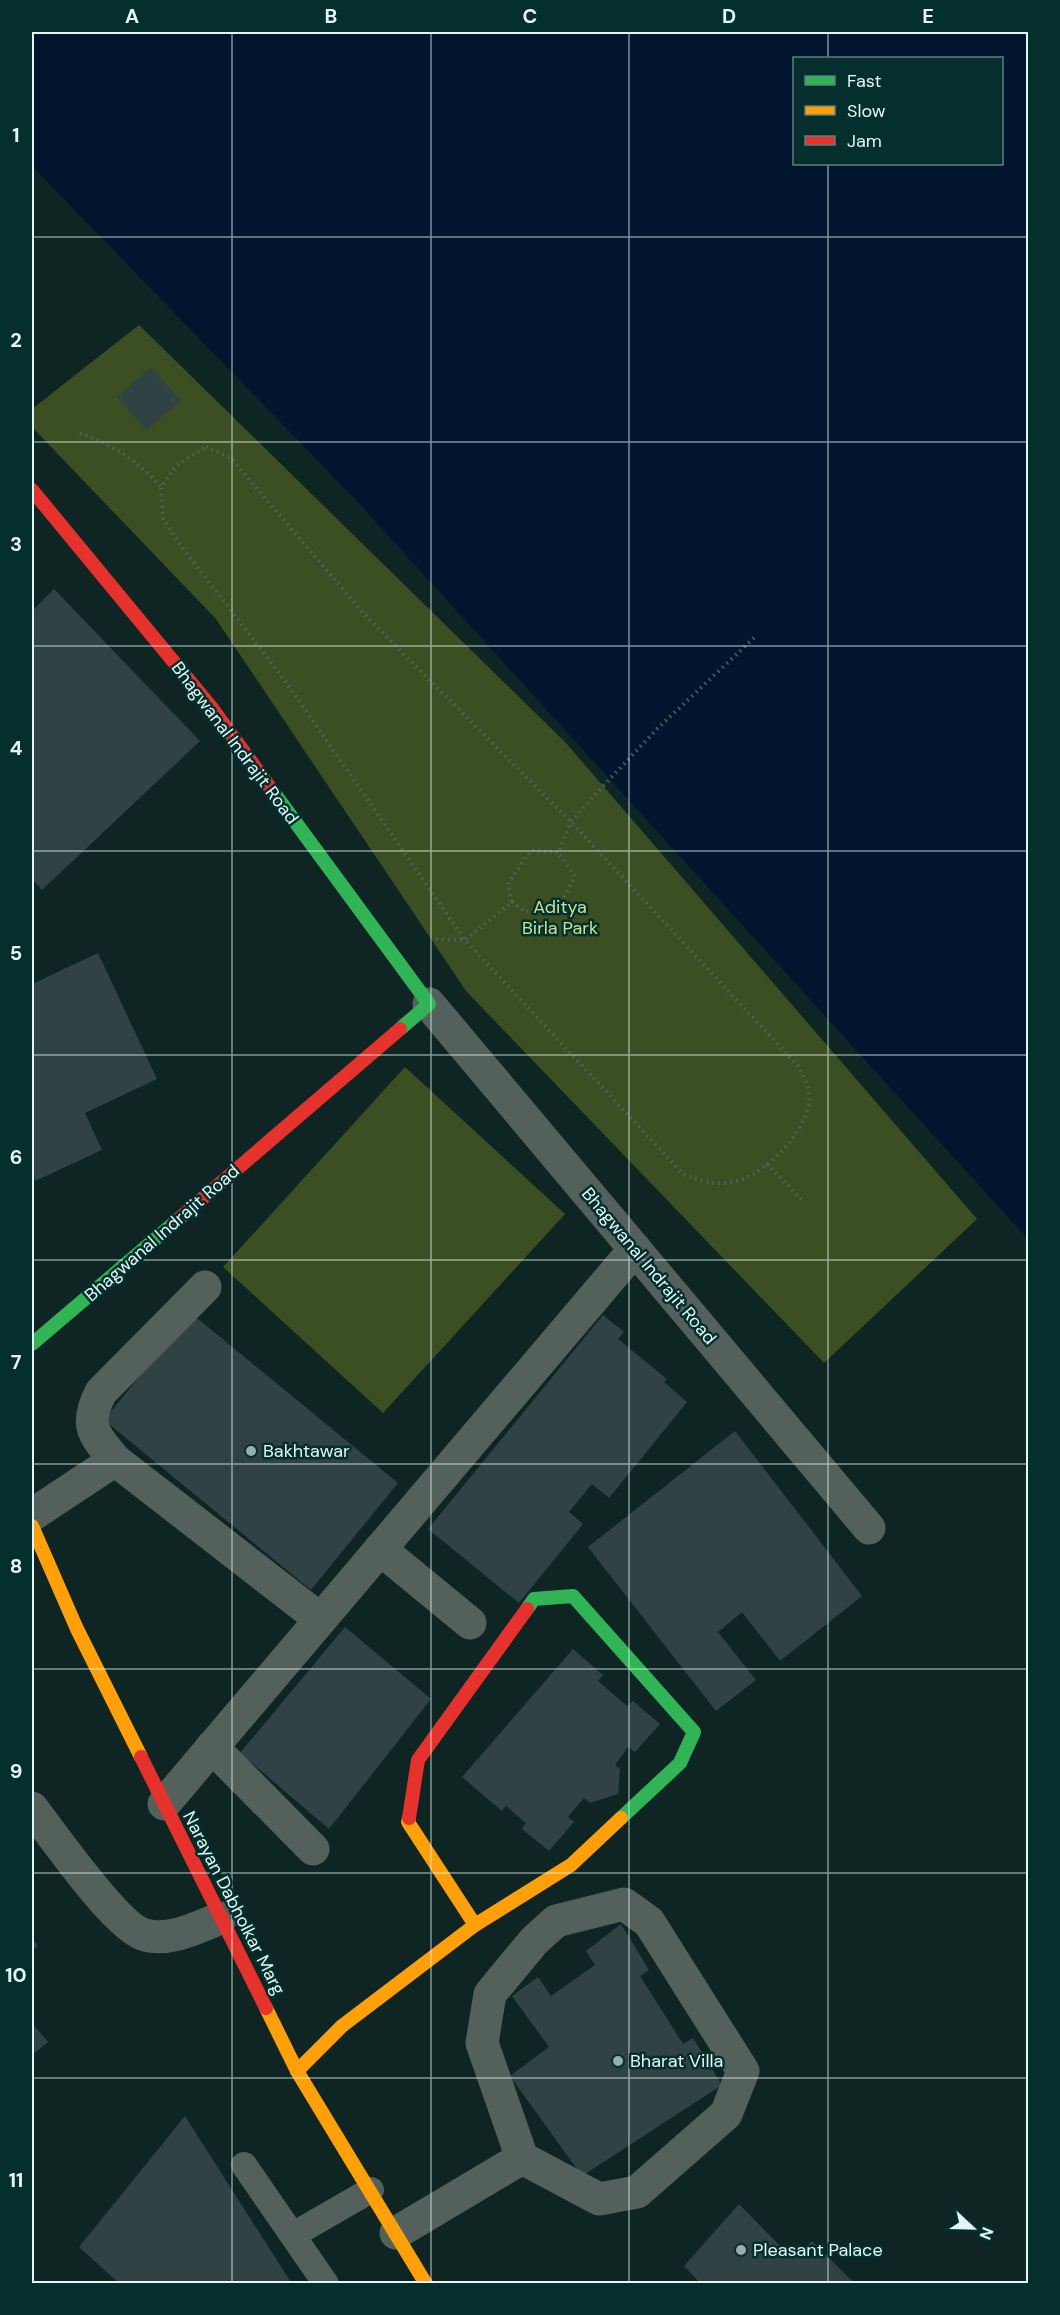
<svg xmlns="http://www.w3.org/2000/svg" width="1060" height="2315" font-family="'DM Sans',sans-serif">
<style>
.green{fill:#3c4f22}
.water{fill:#01152e;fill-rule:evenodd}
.building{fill:#314244}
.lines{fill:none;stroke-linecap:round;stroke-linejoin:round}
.path{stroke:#54615f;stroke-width:4;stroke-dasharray:1.5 4.5;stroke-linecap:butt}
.lane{stroke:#53605b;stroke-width:26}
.street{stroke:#53605b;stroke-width:33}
.fast{stroke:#30b455;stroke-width:14}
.slow{stroke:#ff9f0a;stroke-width:14}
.jam{stroke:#e5322d;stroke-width:14}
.grid{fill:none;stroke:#e2f7f5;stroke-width:1.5;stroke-opacity:0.55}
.poi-dot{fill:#98aeac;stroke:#042f2d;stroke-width:2}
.labels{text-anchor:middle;stroke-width:5;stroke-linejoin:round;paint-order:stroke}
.street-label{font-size:18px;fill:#e2f7f5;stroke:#042f2d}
.park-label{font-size:18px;fill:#c5e592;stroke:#042f2d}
.poi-label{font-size:18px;fill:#e2f7f5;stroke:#042f2d;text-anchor:start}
.neatline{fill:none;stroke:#e2f7f5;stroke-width:2}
.grid-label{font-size:20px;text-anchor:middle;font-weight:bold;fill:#e2f7f5}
</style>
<rect width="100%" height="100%" fill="#0e2524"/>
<g class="green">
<polygon points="139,325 566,743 977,1219 824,1363 466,991 216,619 32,427 32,409"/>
<polygon points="405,1067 565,1214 383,1413 223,1267"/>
</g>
<path class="water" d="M32 32H1028V1239L355 499 32 166ZM794 58H1002V164H794Z"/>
<g class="building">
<polygon points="151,367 181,401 147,430 117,397"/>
<polygon points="54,589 200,741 42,890 32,879 32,611"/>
<polygon points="98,953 157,1079 85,1113 102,1150 35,1181 32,1173 32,984"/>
<polygon points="191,1313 398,1483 311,1590 104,1420"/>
<polygon points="603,1315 624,1332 618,1339 667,1379 664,1382 687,1402 609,1498 592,1484 569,1512 583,1524 519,1603 428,1529"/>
<polygon points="735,1431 862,1596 780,1661 742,1612 718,1632 756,1680 716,1711 588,1547"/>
<polygon points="345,1627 431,1699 329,1829 240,1753"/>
<polygon points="573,1649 603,1675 598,1681 627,1706 633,1701 660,1724 635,1752 628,1747 615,1765 620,1769 618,1794 590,1803 584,1798 568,1817 574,1822 549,1851 522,1829 526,1823 506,1806 502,1811 462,1777"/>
<polygon points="621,1924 649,1970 640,1976 683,2044 693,2038 722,2085 582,2176 510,2076 549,2047 512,1996 538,1977 551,1996 595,1965 586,1951"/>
<polygon points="32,1938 38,1946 32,1951"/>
<polygon points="32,2023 48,2042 32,2055"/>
<polygon points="185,2116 292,2284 120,2284 79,2247"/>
<polygon points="739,2204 793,2259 812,2241 855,2284 701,2284 684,2266"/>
</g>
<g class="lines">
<g class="path">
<path d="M80 433C115 447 136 459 161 487"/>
<path d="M206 447 231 458 364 614 571 822 799 1067C802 1075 808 1084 809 1093 814 1125 767 1174 737 1181 717 1186 701 1181 683 1174L465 940 281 675 181 546 163 518 161 487 177 465Z"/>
<polyline points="512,902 526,912 561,903 575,876 558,853"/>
<polyline points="436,939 465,940 512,902 508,884 531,850 558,853 571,822 591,799 657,729 757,635"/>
<polyline points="767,1164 803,1201"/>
</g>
<g class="lane">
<polyline points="244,2165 326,2284"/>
<polyline points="293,2235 371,2190"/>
</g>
<g class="street">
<polyline points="429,1004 869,1528"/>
<path d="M205 1287 101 1392C84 1425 93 1434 115 1460L320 1619"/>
<polyline points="32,1515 115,1460"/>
<polyline points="380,1549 470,1623"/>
<polyline points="212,1747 313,1849"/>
<polyline points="164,1804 635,1249"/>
<path d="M32 1808C52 1834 117 1928 145 1935 170 1942 198 1927 221 1918"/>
<polygon points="624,1904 649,1922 743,2071 726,2114 637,2192 599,2199 522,2158 482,2043 490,1994 534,1941 556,1921"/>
<polyline points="396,2233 522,2158"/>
</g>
<g class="fast">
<polyline points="274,793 429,1004 400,1029"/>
<polyline points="32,1344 174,1223"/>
<polyline points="527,1609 534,1599 573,1596 694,1732 680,1763 621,1818"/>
</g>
<g class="slow">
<polyline points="32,1526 77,1629 141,1757"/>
<polyline points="409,1818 408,1822 475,1925"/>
<polyline points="266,2008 297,2071 426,2284"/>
<polyline points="297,2071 342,2026 475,1925 571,1865 621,1818"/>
</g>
<g class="jam">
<polyline points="32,490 211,707 274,793"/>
<polyline points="174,1223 400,1029"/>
<polyline points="141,1757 266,2008"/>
<polyline points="409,1818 418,1760 527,1609"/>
</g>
</g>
<path class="grid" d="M232 32V2284M431 32V2284M629 32V2284M828 32V58M828 164V2284M32 237H1028M32 442H1028M32 646H1028M32 851H1028M32 1055H1028M32 1260H1028M32 1464H1028M32 1669H1028M32 1873H1028M32 2078H1028"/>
<g class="poi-dot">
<circle cx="251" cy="1451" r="6"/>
<circle cx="618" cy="2061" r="6"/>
<circle cx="741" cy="2250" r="6"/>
</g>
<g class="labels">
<g class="street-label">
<text transform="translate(235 743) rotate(53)" y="6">Bhagwanal Indrajit Road</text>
<text transform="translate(162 1233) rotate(-41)" y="6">Bhagwanal Indrajit Road</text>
<text transform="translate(649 1266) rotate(50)" y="6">Bhagwanal Indrajit Road</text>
<text transform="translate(234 1903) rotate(63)" y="6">Narayan Dabholkar Marg</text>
</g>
<g class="park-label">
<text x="560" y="913">Aditya<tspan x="560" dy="21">Birla Park</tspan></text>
</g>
<g class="poi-label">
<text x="263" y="1457">Bakhtawar</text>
<text x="630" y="2067">Bharat Villa</text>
<text x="753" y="2256">Pleasant Palace</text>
</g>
</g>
<rect width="1060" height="2315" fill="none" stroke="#042f2d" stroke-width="66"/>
<rect x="793" y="57" width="210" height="108" fill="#042f2d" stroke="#5d7f7d" stroke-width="1.5"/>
<rect x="805" y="76" width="30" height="9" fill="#30b455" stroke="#5d7f7d" stroke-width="1.5"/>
<text x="847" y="87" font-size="18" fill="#e2f7f5">Fast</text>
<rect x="805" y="106" width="30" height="9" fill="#ff9f0a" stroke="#5d7f7d" stroke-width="1.5"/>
<text x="847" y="117" font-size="18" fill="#e2f7f5">Slow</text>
<rect x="805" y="136" width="30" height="9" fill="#e5322d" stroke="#5d7f7d" stroke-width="1.5"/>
<text x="847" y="147" font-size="18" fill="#e2f7f5">Jam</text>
<g transform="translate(973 2228) rotate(112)" stroke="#042f2d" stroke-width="4.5" paint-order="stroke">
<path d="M0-4.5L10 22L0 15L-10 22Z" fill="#e2f7f5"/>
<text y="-9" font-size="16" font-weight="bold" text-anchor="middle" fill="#e2f7f5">N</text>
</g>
<rect x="33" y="33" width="994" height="2249" class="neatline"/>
<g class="grid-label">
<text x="132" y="23">A</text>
<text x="331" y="23">B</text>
<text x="530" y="23">C</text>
<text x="729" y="23">D</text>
<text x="928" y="23">E</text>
<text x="16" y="142">1</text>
<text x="16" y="347">2</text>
<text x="16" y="551">3</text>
<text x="16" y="755">4</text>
<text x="16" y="960">5</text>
<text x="16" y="1164">6</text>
<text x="16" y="1369">7</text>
<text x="16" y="1573">8</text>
<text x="16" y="1778">9</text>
<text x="16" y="1982">10</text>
<text x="16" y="2187">11</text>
</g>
</svg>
